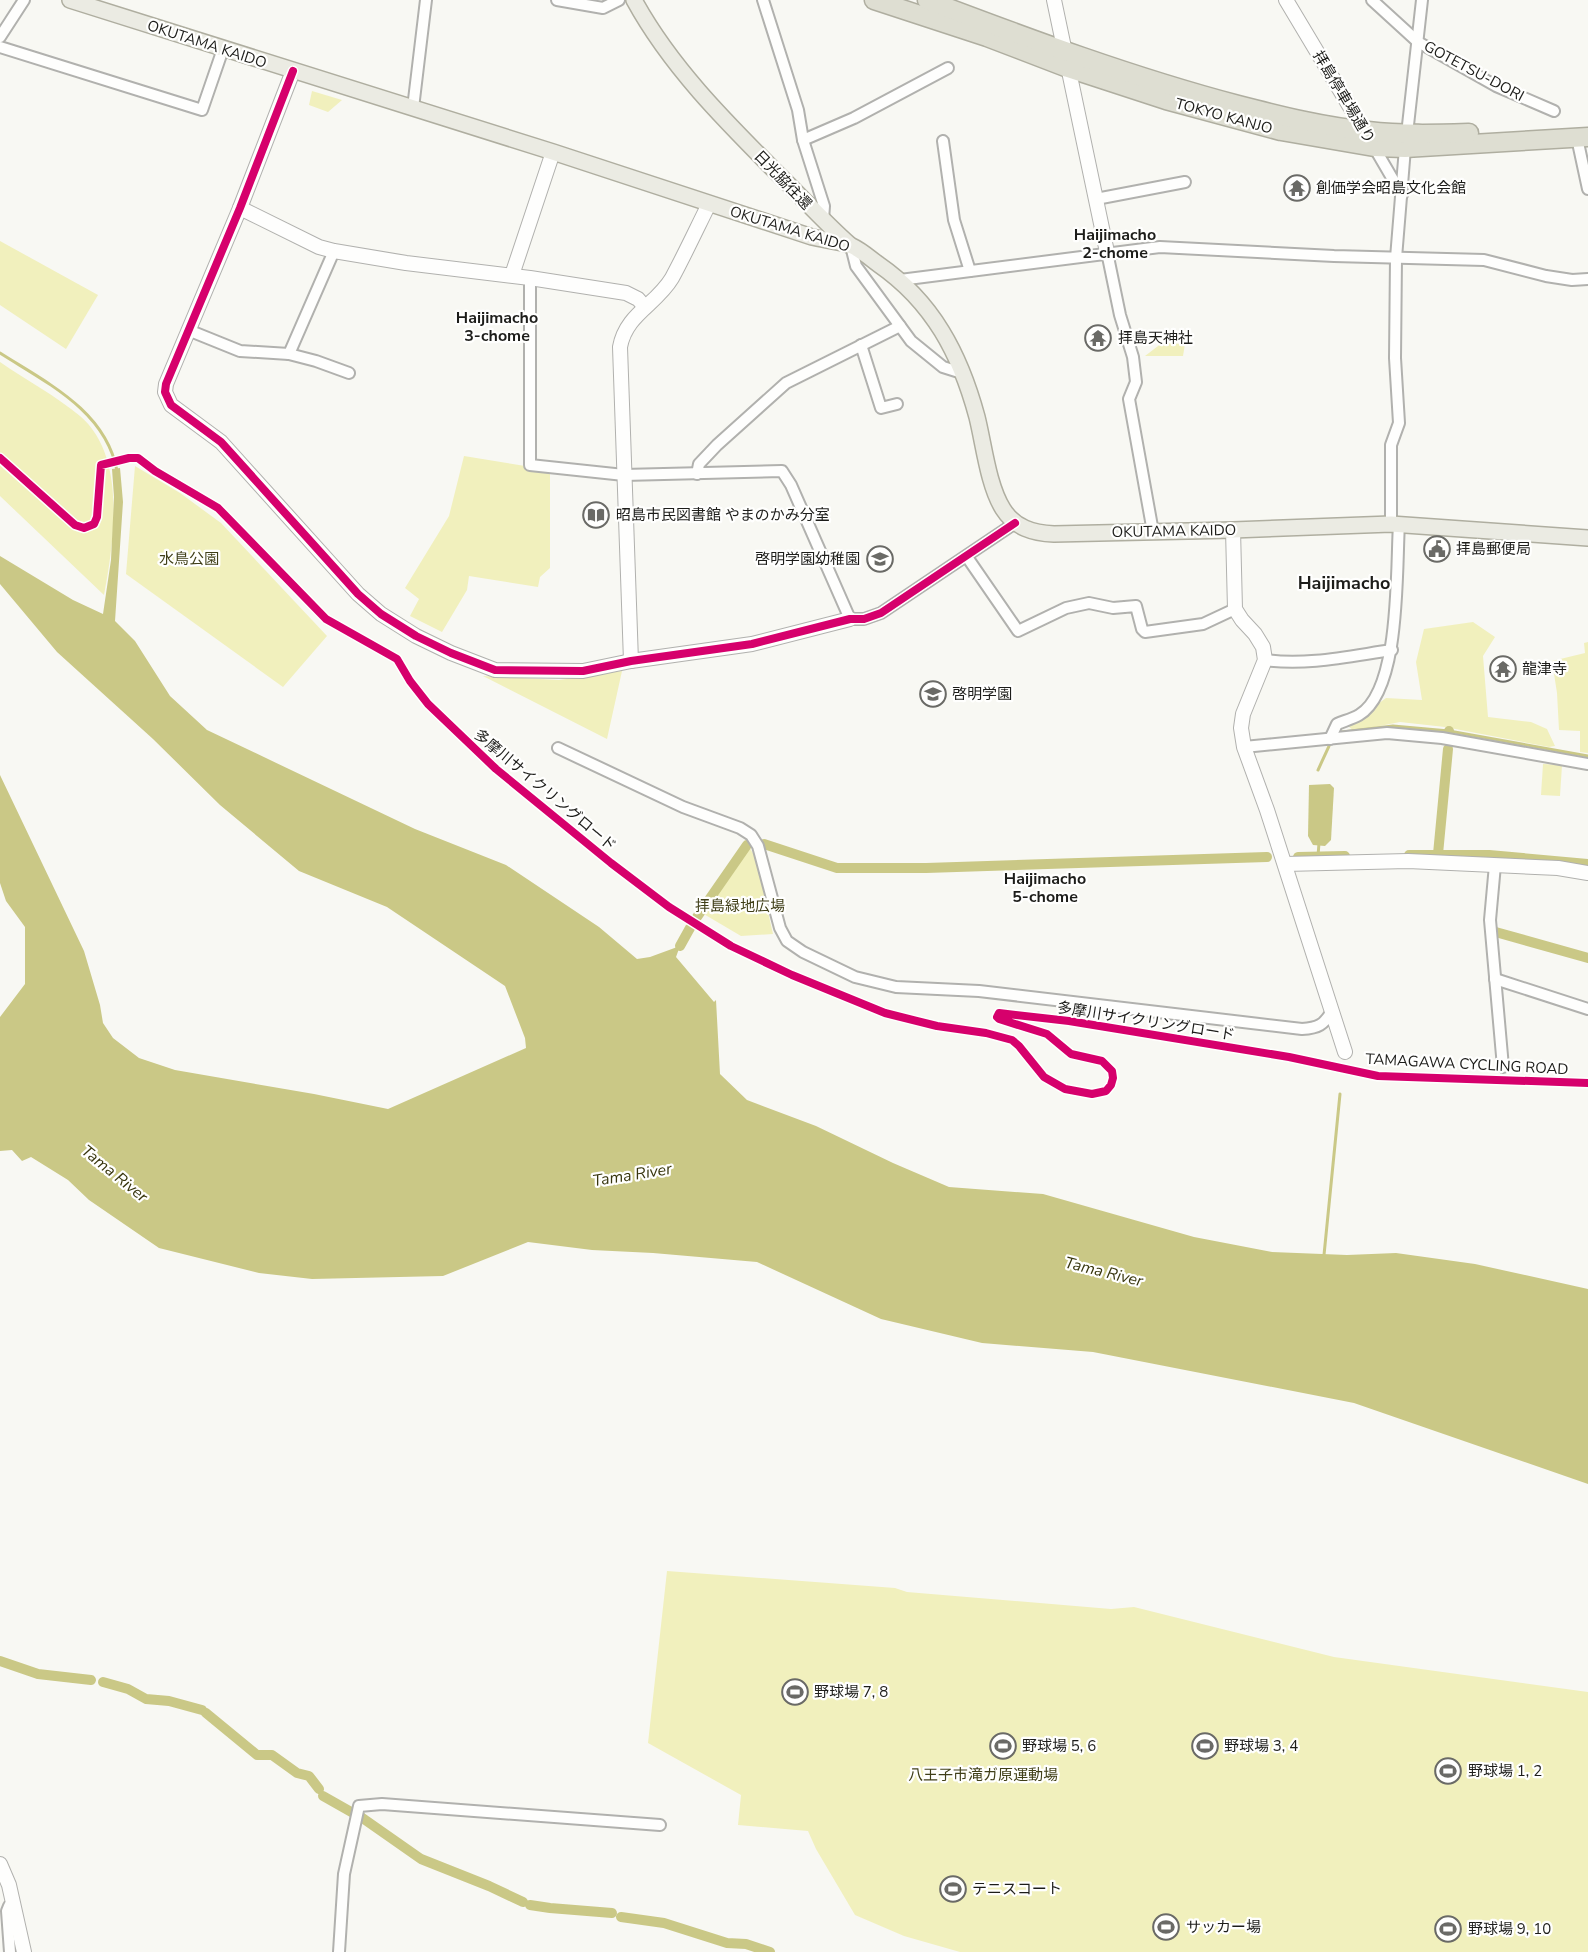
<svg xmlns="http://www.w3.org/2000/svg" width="1588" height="1952" font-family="'Nunito Sans','Noto Sans JP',sans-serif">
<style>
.green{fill:#f1f0bd}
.water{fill:#cac886}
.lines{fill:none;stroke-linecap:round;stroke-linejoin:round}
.stream{stroke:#cac886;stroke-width:3}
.canal{stroke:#cac886;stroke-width:10}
.street-casing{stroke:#b1b1ae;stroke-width:14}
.secondary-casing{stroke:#b1b1ae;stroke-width:16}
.primary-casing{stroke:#afaea0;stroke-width:18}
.highway-casing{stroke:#afaea0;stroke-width:21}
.street{stroke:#fefefd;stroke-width:10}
.secondary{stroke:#fefefd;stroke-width:14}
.primary{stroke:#ebebe3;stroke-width:15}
.highway{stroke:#deded2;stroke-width:18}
.cycleway-casing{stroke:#fffffe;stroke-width:11}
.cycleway{stroke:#d6006c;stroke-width:8}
.labels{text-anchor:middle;stroke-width:4.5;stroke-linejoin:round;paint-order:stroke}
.street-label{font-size:15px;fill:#1d1d1a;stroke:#fffffe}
.poi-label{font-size:15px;fill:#1d1d1a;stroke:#fffffe;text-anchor:start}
.park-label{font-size:15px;fill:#403f18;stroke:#fffffe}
.neighbourhood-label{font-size:16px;font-weight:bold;fill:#1d1d1a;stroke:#fffffe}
.water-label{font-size:16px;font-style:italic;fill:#37350d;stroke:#fffffe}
.quarter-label{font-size:18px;font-weight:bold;fill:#1d1d1a;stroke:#fffffe}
</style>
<rect width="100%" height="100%" fill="#f8f8f3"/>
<g class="green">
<polygon points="312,91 342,100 328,112 309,105"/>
<polygon points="0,241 98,295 66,349 0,305"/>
<polygon points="1162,343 1185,344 1183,356 1145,356"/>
<path d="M0 362C26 380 56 396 80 416 127 456 114 542 104 595L0 496Z"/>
<polygon points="464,456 550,470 550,568 540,577 538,587 469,576 467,590 442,632 410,616 419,599 405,588 449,516"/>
<polygon points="135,466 180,493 221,523 327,636 283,687 126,574"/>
<polygon points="1473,622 1495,637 1483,656 1488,717 1531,722 1547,729 1555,746 1549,747 1445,727 1400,722 1354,731 1348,726 1386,698 1422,700 1416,662 1424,629"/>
<polygon points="1588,642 1588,753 1580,752 1580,731 1559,730 1557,693 1552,661 1585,653 1584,643"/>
<polygon points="622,671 607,739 483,676 559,680"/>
<polygon points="1543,764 1562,765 1560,796 1541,795"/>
<polygon points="750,848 756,859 773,934 741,936 702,913"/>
<polygon points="667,1571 895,1588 907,1592 1111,1609 1134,1607 1334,1657 1588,1692 1588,1952 960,1952 904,1936 855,1915 816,1849 808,1831 738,1825 741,1795 648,1743"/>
</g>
<g class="water">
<polygon points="120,468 123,502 115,621 135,641 170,696 207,730 415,829 506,865 599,927 637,959 650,957 680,946 676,957 714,1002 716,1000 720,1074 747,1100 816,1126 893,1163 949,1187 1043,1194 1194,1237 1272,1252 1347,1255 1396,1253 1475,1264 1588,1289 1588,1484 1354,1403 1093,1352 982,1343 881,1319 757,1262 653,1253 592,1250 528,1242 443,1276 312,1279 259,1273 159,1248 89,1200 68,1180 31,1157 22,1161 12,1150 0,1151 0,1017 25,984 25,927 6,901 0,883 0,775 84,951 100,1005 103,1023 113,1038 139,1058 175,1070 314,1094 388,1109 526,1048 525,1038 505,986 387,907 299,871 220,805 153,739 57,652 0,584 0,556 73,600 103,614 111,560 114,497 112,469"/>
<polygon points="1330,784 1334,788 1331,840 1325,846 1313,845 1308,836 1309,785"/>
</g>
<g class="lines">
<g class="stream">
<path d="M0 353C47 383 106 411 117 471"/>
<polyline points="1342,732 1393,726 1449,731 1588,756"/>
<polyline points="1318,770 1329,746"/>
<polyline points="1318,856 1319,843"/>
<polyline points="1324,1255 1340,1094"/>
</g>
<g class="canal">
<polyline points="1449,732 1449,731"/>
<polyline points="764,844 837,868 926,868 1267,857"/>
<polyline points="1438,854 1448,749"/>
<polyline points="1409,855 1489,855 1588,864"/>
<polyline points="1298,857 1345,856"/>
<polyline points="697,917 747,845"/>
<polyline points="1492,931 1588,958"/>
<polyline points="680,946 690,928"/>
<polyline points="0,1661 38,1674 91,1680"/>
<polyline points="103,1682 128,1689 146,1699 169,1701 202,1710"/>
<polyline points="206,1713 257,1755 272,1755 297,1773 309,1776 319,1789"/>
<polyline points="323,1796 353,1813"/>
<polyline points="361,1817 421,1859 489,1886 523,1902"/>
<polyline points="530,1905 550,1908 612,1913"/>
<polyline points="621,1917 664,1923 727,1943 746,1944 770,1952"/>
</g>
<g class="street-casing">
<g id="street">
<polyline points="557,0 603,8 619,0"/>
<polyline points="763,0 798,110 803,140 824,206 823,220"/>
<polyline points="1372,0 1418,42 1496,86 1554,111"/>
<polyline points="0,37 24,0"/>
<polyline points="0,47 202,110 223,49"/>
<polyline points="413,108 426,0"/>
<polyline points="1407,134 1422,0"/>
<polyline points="1577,138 1588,189"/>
<polyline points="803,140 854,118 948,68"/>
<polyline points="943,141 954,220 970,271"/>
<polyline points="1374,147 1402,195"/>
<polyline points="1096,199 1185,182"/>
<polyline points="851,246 856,266 911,341 943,367 962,373"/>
<polyline points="1107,252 1120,315 1133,357 1136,382 1129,399 1153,532"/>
<polyline points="530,278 530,465 624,475 782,471 791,485 850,619 864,619 881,613 1015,523"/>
<polyline points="900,280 1160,247 1334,256 1484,260 1546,276 1572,280 1588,279"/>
<polyline points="188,330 240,351 289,354 316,361 349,373"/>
<polyline points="861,345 881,408 897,404"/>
<polyline points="289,354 334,251"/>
<polyline points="697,474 699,464 717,445 786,383 900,326"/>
<polyline points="1391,524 1391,445 1399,423 1395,358 1396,258 1405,148"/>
<polyline points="967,557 1018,631 1066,608 1089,603 1113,608 1136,606 1142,629 1145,632 1203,624 1235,609"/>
<path d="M1265 660C1307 666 1350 656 1392 650"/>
<path d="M1330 739 1337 724C1344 721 1352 719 1359 715 1401 690 1396 569 1399 524"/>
<polyline points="1244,747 1387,733 1442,738 1588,764"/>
<path d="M558 748 683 807 740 828 751 835 758 846 780 928 787 941 803 952 855 977 896 987 979 991 1302 1029C1318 1028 1324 1025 1332 1011"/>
<polyline points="1495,865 1490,920 1503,1067"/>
<polyline points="1495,979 1588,1009"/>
<polyline points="10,1952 7,1911 9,1906 14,1904"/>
<polyline points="339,1952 344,1874 359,1806 382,1804 660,1825"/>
</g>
</g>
<g class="secondary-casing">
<g id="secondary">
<polyline points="1054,0 1107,252"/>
<polyline points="1286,0 1368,137"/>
<polyline points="293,71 240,208 166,384 165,392 171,405 221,442 358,594 381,614 416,636 451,653 495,670 583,671 631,661 752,644 850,619"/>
<polyline points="240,208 319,247 334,251 406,263 530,278 626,293 638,299 645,307"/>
<polyline points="512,275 553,152"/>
<polyline points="1233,530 1235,609 1242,620 1255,634 1263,647 1265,660 1243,714 1241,728 1244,747 1267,810 1345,1052"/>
<path d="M631 661 620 347C626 314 656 305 672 278 685 254 697 228 709 204"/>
<polyline points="1285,864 1408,861 1558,868 1588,873"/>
<polyline points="0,1864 9,1885 24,1952"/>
</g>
</g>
<g class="primary-casing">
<g id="primary">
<path d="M70 0 553 152 812 237C824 240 840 241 852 246 861 250 870 258 878 264 933 302 960 354 977 417 984 445 988 485 1003 509 1015 528 1033 533 1054 534L1233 530 1391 524 1588 538"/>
<path d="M634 0C670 66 724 120 777 173 801 196 823 221 849 244"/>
</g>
</g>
<g class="highway-casing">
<g id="highway">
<polyline points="874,0 987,37 1068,68 1166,100 1281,131 1374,147 1405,148 1588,137"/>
<path d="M927 0C1030 39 1132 77 1238 105 1281 116 1324 127 1368 131 1402 135 1435 134 1469 133"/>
</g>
</g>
<use href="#street" class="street"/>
<use href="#secondary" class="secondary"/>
<use href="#primary" class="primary"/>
<use href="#highway" class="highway"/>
<g class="cycleway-casing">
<g id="cycleway">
<polyline points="293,71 240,208 166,384 165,392 171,405 221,442 358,594 381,614 416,636 451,653 495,670 583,671 631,661 752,644 850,619 864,619 881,613 1015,523"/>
<polyline points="0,458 75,525 84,528 94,524 97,517 101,465 129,458 138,458 155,471 218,508 326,619 397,659 410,681 428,704 496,769 611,863 669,907 731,946 792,975 885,1013 937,1026 986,1033 1012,1040 1019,1046 1044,1077 1065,1089 1092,1094 1106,1091 1111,1085 1113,1078 1112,1071 1102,1061 1071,1054 1047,1034 999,1019 997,1017 999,1013 1069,1021 1289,1057 1378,1076 1588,1083"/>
</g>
</g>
<use href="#cycleway" class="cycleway"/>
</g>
<defs>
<g id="temple-ring" transform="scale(1.35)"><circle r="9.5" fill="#fffffe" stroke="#6a6a66" stroke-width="1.5"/><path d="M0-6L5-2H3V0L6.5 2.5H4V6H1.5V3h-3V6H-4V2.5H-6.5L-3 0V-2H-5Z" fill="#6a6a66"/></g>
<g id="library-ring" transform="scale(1.35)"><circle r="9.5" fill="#fffffe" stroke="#6a6a66" stroke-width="1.5"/><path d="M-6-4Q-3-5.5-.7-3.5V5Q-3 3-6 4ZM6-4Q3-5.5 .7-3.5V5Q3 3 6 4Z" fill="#6a6a66"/></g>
<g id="civic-ring" transform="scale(1.35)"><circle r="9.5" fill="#fffffe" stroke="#6a6a66" stroke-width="1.5"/><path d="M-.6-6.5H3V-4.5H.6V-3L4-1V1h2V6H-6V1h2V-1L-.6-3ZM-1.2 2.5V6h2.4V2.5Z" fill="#6a6a66"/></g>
<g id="school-ring" transform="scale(1.35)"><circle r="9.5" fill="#fffffe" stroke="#6a6a66" stroke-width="1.5"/><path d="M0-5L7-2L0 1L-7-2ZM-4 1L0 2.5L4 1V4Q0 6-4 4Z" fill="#6a6a66"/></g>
<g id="stadium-ring" transform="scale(1.35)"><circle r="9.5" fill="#fffffe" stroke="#6a6a66" stroke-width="1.5"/><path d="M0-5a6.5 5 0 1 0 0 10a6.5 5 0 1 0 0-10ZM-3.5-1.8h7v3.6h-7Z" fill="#6a6a66"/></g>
</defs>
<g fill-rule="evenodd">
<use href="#temple-ring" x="1297" y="188"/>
<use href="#temple-ring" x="1098" y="338"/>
<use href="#library-ring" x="596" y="515"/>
<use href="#civic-ring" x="1437" y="549"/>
<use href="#school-ring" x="880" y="559"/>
<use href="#temple-ring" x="1503" y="669"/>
<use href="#school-ring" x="933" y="694"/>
<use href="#stadium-ring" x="795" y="1692"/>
<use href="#stadium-ring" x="1003" y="1746"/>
<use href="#stadium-ring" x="1205" y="1746"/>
<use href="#stadium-ring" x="1448" y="1771"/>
<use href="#stadium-ring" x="953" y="1889"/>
<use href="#stadium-ring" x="1166" y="1927"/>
<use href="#stadium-ring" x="1448" y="1929"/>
</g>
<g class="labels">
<g class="street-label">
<text transform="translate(207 44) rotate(18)" y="5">OKUTAMA KAIDO</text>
<text transform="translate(1474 71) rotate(28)" y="5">GOTETSU-DORI</text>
<text transform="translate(1344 97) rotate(59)" y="5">拝島停車場通り</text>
<text transform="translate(1224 116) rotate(15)" y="5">TOKYO KANJO</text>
<text transform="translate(783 180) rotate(46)" y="5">日光脇往還</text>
<text transform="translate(790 229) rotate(17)" y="5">OKUTAMA KAIDO</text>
<text transform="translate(1174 531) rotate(-1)" y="5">OKUTAMA KAIDO</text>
<text transform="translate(545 790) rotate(40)" y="5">多摩川サイクリングロード</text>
<text transform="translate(1146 1021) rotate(9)" y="5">多摩川サイクリングロード</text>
<text transform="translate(1467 1064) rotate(3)" y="5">TAMAGAWA CYCLING ROAD</text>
</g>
<g class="poi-label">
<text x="1316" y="193">創価学会昭島文化会館</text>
<text x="1118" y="343">拝島天神社</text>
<text x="616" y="520">昭島市民図書館 やまのかみ分室</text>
<text x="1456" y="554">拝島郵便局</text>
<text x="860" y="564" text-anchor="end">啓明学園幼稚園</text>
<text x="1522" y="674">龍津寺</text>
<text x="952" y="699">啓明学園</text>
<text x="814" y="1697">野球場 7, 8</text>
<text x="1022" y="1751">野球場 5, 6</text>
<text x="1224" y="1751">野球場 3, 4</text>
<text x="1468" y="1776">野球場 1, 2</text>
<text x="972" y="1894">テニスコート</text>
<text x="1186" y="1932">サッカー場</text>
<text x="1468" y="1934">野球場 9, 10</text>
</g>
<g class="park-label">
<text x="189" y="564">水鳥公園</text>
<text x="740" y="911">拝島緑地広場</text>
<text x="983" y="1780">八王子市滝ガ原運動場</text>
</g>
<g class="neighbourhood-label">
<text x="1115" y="240">Haijimacho<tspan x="1115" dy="18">2-chome</tspan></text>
<text x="497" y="323">Haijimacho<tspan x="497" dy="18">3-chome</tspan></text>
<text x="1045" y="884">Haijimacho<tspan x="1045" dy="18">5-chome</tspan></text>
</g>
<g class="water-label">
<text transform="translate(115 1173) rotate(39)" y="6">Tama River</text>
<text transform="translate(632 1174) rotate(-9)" y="6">Tama River</text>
<text transform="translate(1104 1271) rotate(14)" y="6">Tama River</text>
</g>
<g class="quarter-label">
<text x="1344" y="589">Haijimacho</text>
</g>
</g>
</svg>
